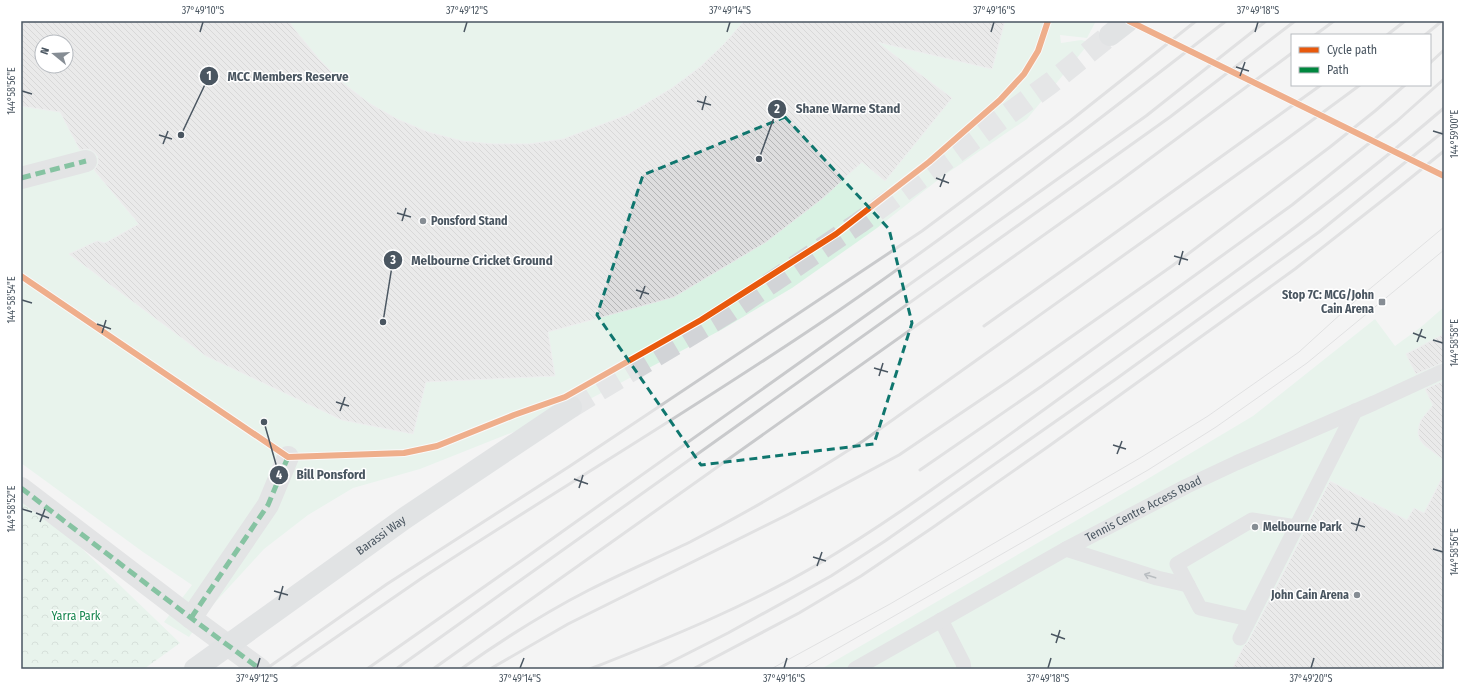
<svg xmlns="http://www.w3.org/2000/svg" width="1465" height="690" font-family="'Fira Sans Condensed',sans-serif">
<style>
.grass{fill:#d9f2e3;fill-rule:evenodd}
.forest{fill:url(#forest-crowns)}
.building{fill:url(#building-back-hatch);stroke:#e5e6e7;fill-rule:evenodd}
.lines{fill:none;stroke-linecap:round;stroke-linejoin:round}
.primary-tunnel{stroke:#d2d4d7;stroke-width:22;stroke-dasharray:22 11;stroke-linecap:butt}
.service{stroke:#ced0d2;stroke-width:15}
.pedestrian{stroke:#ced0d2;stroke-width:22}
.primary{stroke:#caced1;stroke-width:22}
.tram{stroke:#c9cacc;stroke-width:1}
.rail{stroke:#c9cacc;stroke-width:3}
.quiet{stroke:#00873e;stroke-width:5;stroke-dasharray:10 5;stroke-linecap:butt}
.cycleway-casing{stroke:#fff;stroke-width:8}
.cycleway{stroke:#e8590c;stroke-width:6}
.oneway{stroke:#727b83}
.marked{fill:none;stroke:#0f766e;stroke-width:3;stroke-dasharray:8 5;stroke-linejoin:round}
.ticks{fill:none;stroke:#4a5661;stroke-width:1.5}
.poi-dot{fill:#868d94;stroke:#fff;stroke-width:1.5}
.labels{text-anchor:middle;stroke-width:3;stroke-linejoin:round;paint-order:stroke}
.poi-label{font-size:12px;font-weight:bold;fill:#4a5661;stroke:#fff;text-anchor:start}
.street-label{font-size:12px;fill:#4a5661;stroke:#fff}
.park-label{font-size:12px;fill:#17864f;stroke:#fff}
.leader{fill:none;stroke:#4a5661;stroke-width:1.5}
.callout-dot{fill:#4a5661;stroke:#fff;stroke-width:1.5}
.mark-label{font-size:12px;text-anchor:middle;font-weight:bold;fill:#fff}
.callout-label{font-size:13px;text-anchor:middle;font-weight:bold;fill:#4a5661;stroke:#fff;stroke-width:3;stroke-linejoin:round;paint-order:stroke}
.neatline{fill:none;stroke:#4a5661;stroke-width:1.5}
.ticks-label{font-size:10px;text-anchor:middle;fill:#4a5661}
</style>
<defs>
<pattern id="forest-crowns" width="20" height="18" patternUnits="userSpaceOnUse"><rect width="20" height="18" fill="#d9f2e3"/><path d="M2 6a3 3 0 1 1 6 0M12 15a3 3 0 1 1 6 0" fill="none" stroke="#b2c7bb"/></pattern>
<pattern id="building-back-hatch" width="6" height="6" patternUnits="userSpaceOnUse"><rect width="6" height="6" fill="#ddddde"/><path d="M-1 5l2 2M0 0l6 6M5-1l2 2" fill="none" stroke="#b5b6b7"/></pattern>
</defs>
<rect width="100%" height="100%" fill="#f4f4f4"/>
<g class="grass">
<path d="M21 21H1096L1087 38 1060 35 1061 43 1081 40 1090 42 1027 119 943 176 877 228 792 288 721 330 569 410 420 469 353 488 308 515 264 549 209 609 189 637 164 622 192 585 143 552 21 463ZM42 42H66V66H42Z"/>
<polygon points="1444,307 1444,669 821,669 1134,487 1253,416 1375,319 1395,346 1421,327"/>
</g>
<polygon class="forest" points="21,490 180,643 144,669 21,669"/>
<g class="building">
<path d="M21 21H289L295 30 319 59 343 83 369 103 397 119 428 132 462 141 493 144H529L563 139 627 115 672 88 700 67 724 44 744 21H1005L992 69 877 42 952 98 885 181 862 162 823 198 766 242 674 297 548 332 555 376 426 382 413 434 342 420 206 356 69 254 97 241 105 243 139 224 94 170 98 164V157L95 153 89 149 80 150 60 112 21 106ZM42 42H66V66H42Z"/>
<polygon points="1444,334 1444,362 1416,374 1406,354"/>
<polygon points="1444,381 1444,460 1424,445 1420,440 1418,433 1419,426 1421,420 1433,405 1425,389"/>
<polygon points="1444,474 1444,669 1232,669 1244,646 1248,642 1330,481 1407,520 1414,508 1424,513"/>
</g>
<g class="lines">
<polyline class="primary-tunnel" points="571,407 730,311 859,223 1052,82 1110,35"/>
<g class="service">
<polyline points="1066,549 1157,578 1188,585"/>
<polyline points="1249,619 1200,608 1177,564 1252,520 1296,527"/>
<polyline points="941,620 963,663 964,669"/>
<polyline points="1240,638 1355,411"/>
<path id="s1" d="M855 669 1066 549 1187 486 1236 463 1374 403 1439 373 1444 371"/>
</g>
<g class="pedestrian">
<polyline points="21,178 86,161"/>
<polyline points="21,488 199,624 260,669"/>
<polyline points="191,618 268,505 288,457"/>
</g>
<g class="primary">
<polyline points="1110,35 1128,21"/>
<path id="s2" d="M195 669 405 518 571 407"/>
</g>
<g class="tram">
<polyline points="771,669 890,604 1140,458 1208,416 1299,352 1354,302 1444,227"/>
<polyline points="802,669 1148,470 1216,427 1307,363 1444,250"/>
</g>
<g class="rail">
<polyline points="1315,35 1334,21"/>
<polyline points="1387,35 1405,21"/>
<polyline points="1425,35 1442,21"/>
<polyline points="1430,63 1444,50"/>
<polyline points="984,326 1087,253 1321,85"/>
<polyline points="920,470 1042,386 1292,205 1397,121 1444,79"/>
<polyline points="266,669 387,584 570,466 922,231 1070,121 1196,21"/>
<path d="M290 669C334 639 378 608 422 578 561 487 704 403 841 309 973 218 1099 119 1226 21"/>
<polyline points="367,669 528,556 1146,116 1266,21"/>
<polyline points="396,669 1170,117 1295,21"/>
<polyline points="433,669 1117,183 1292,53"/>
<path d="M461 669C502 640 544 613 589 590 622 573 657 558 690 542 750 511 807 477 863 441L1284 141 1360 85"/>
<polyline points="490,669 568,624 789,514 899,455 1007,382 1172,266 1330,147 1375,111 1405,85"/>
<path d="M590 669C666 639 743 608 815 566 859 540 902 511 944 481 999 443 1053 403 1107 364 1222 282 1337 200 1444 108"/>
<polyline points="657,669 728,633 831,576 885,541 1116,379 1319,232 1444,131"/>
<polyline points="693,669 799,613 861,576 932,528 1049,446 1295,269 1397,189 1444,151"/>
</g>
<g class="quiet">
<polyline points="21,178 86,161"/>
<polyline points="21,488 199,624 260,669"/>
<polyline points="191,618 268,505 288,457"/>
</g>
<g class="cycleway-casing">
<g id="cycleway">
<polyline points="1129,21 1444,176"/>
<polyline points="21,276 288,457 404,453 437,446 514,415 565,397 701,320 836,234 929,162 1000,100 1024,74 1038,51 1048,21"/>
</g>
</g>
<use href="#cycleway" class="cycleway"/>
</g>
<defs><path id="oneway-shaft" d="M-6 0H5M1.5-3L5.5 0L1.5 3" fill="none" stroke-width="1.6" stroke-linecap="round" stroke-linejoin="round"/></defs>
<use class="oneway" href="#oneway-shaft" transform="translate(1150 576) rotate(-162)"/>
<path d="M0 0H1465V690H0ZM785 117 889 229 912 323 874 444 701 465 597 315 643 175Z" fill="#f4f4f4" fill-opacity=".55" fill-rule="evenodd"/>
<path class="marked" d="M785 117 889 229 912 323 874 444 701 465 597 315 643 175Z"/>
<path class="ticks" d="M200 32 203 22M464 32 467 22M727 32 730 22M991 32 994 22M1255 32 1258 22M1236 67 1249 71M1240 76 1245 62M22 91 32 94M697 101 711 105M702 110 706 96M1433 131 1443 134M159 135 172 139M163 144 168 131M936 178 949 183M940 187 945 174M397 213 411 217M402 221 406 208M1174 256 1188 260M1179 265 1183 251M636 290 649 294M640 299 645 286M22 300 32 303M97 324 111 329M102 333 106 320M1413 333 1426 338M1433 340 1443 343M1417 342 1422 329M874 368 888 372M879 376 883 363M336 402 349 406M340 411 345 397M1113 445 1126 449M1117 454 1122 441M574 479 588 484M579 488 583 475M22 509 32 512M36 513 49 518M40 522 45 509M1351 523 1365 527M1356 531 1360 518M1433 549 1443 552M813 557 826 561M817 566 822 552M274 591 288 595M279 600 283 586M1051 634 1065 639M1056 643 1060 630M257 668 260 658M520 668 524 658M784 668 787 658M1048 668 1051 658M1311 668 1314 658"/>
<g class="poi-dot">
<circle cx="423" cy="221" r="4"/>
<rect x="1378" y="298" width="8" height="8" rx="2"/>
<circle cx="1255" cy="527" r="4"/>
<circle cx="1357" cy="595" r="4"/>
</g>
<g class="labels">
<g class="poi-label">
<text x="431" y="225">Ponsford Stand</text>
<text x="1374" y="299" text-anchor="end">Stop 7C: MCG/John<tspan x="1374" dy="14">Cain Arena</tspan></text>
<text x="1263" y="531">Melbourne Park</text>
<text x="1349" y="599" text-anchor="end">John Cain Arena</text>
</g>
<g class="street-label">
<text dy="4" stroke="none"><textPath href="#s1" startOffset="330">Tennis Centre Access Road</textPath></text>
<text dy="4" stroke="none"><textPath href="#s2" startOffset="229">Barassi Way</textPath></text>
</g>
<g class="park-label">
<text x="76" y="620">Yarra Park</text>
</g>
</g>
<path class="leader" d="M181 135L209 76M759 159L777 109M383 322L393 260M264 422L279 475"/>
<g class="callout-dot">
<circle cx="181" cy="135" r="4"/>
<circle cx="759" cy="159" r="4"/>
<circle cx="383" cy="322" r="4"/>
<circle cx="264" cy="422" r="4"/>
<circle cx="209" cy="76" r="10"/>
<circle cx="777" cy="109" r="10"/>
<circle cx="393" cy="260" r="10"/>
<circle cx="279" cy="475" r="10"/>
</g>
<g class="mark-label">
<text x="209" y="80">1</text>
<text x="777" y="113">2</text>
<text x="393" y="264">3</text>
<text x="279" y="479">4</text>
</g>
<g class="callout-label">
<text x="288" y="81">MCC Members Reserve</text>
<text x="848" y="113">Shane Warne Stand</text>
<text x="482" y="265">Melbourne Cricket Ground</text>
<text x="331" y="479">Bill Ponsford</text>
</g>
<rect width="1465" height="690" fill="none" stroke="#ffffff" stroke-width="44"/>
<rect x="1291" y="34" width="140" height="52" fill="#ffffff" stroke="#b7bbc0"/>
<rect x="1299" y="47" width="20" height="6" fill="#e8590c" stroke="#b7bbc0"/>
<text x="1327" y="54" font-size="12" fill="#4a5661">Cycle path</text>
<rect x="1299" y="67" width="20" height="6" fill="#00873e" stroke="#b7bbc0"/>
<text x="1327" y="74" font-size="12" fill="#4a5661">Path</text>
<g transform="translate(54 54) rotate(288)"><circle r="19" fill="#ffffff" stroke="#b7bbc0"/>
<path d="M0-3L7 15L0 10L-7 15Z" fill="#868d94"/>
<text y="-6" font-size="11" font-weight="bold" text-anchor="middle" fill="#4a5661">N</text>
</g>
<rect x="22" y="22" width="1421" height="646" class="neatline"/>
<g class="ticks-label">
<text x="203" y="14">37°49'10"S</text>
<text x="467" y="14">37°49'12"S</text>
<text x="730" y="14">37°49'14"S</text>
<text x="994" y="14">37°49'16"S</text>
<text x="1258" y="14">37°49'18"S</text>
<text transform="translate(11 91) rotate(-90)" y="4">144°58'56"E</text>
<text transform="translate(1454 134) rotate(-90)" y="4">144°59'00"E</text>
<text transform="translate(11 300) rotate(-90)" y="4">144°58'54"E</text>
<text transform="translate(1454 343) rotate(-90)" y="4">144°58'58"E</text>
<text transform="translate(11 509) rotate(-90)" y="4">144°58'52"E</text>
<text transform="translate(1454 552) rotate(-90)" y="4">144°58'56"E</text>
<text x="257" y="682">37°49'12"S</text>
<text x="520" y="682">37°49'14"S</text>
<text x="784" y="682">37°49'16"S</text>
<text x="1048" y="682">37°49'18"S</text>
<text x="1311" y="682">37°49'20"S</text>
</g>
</svg>
